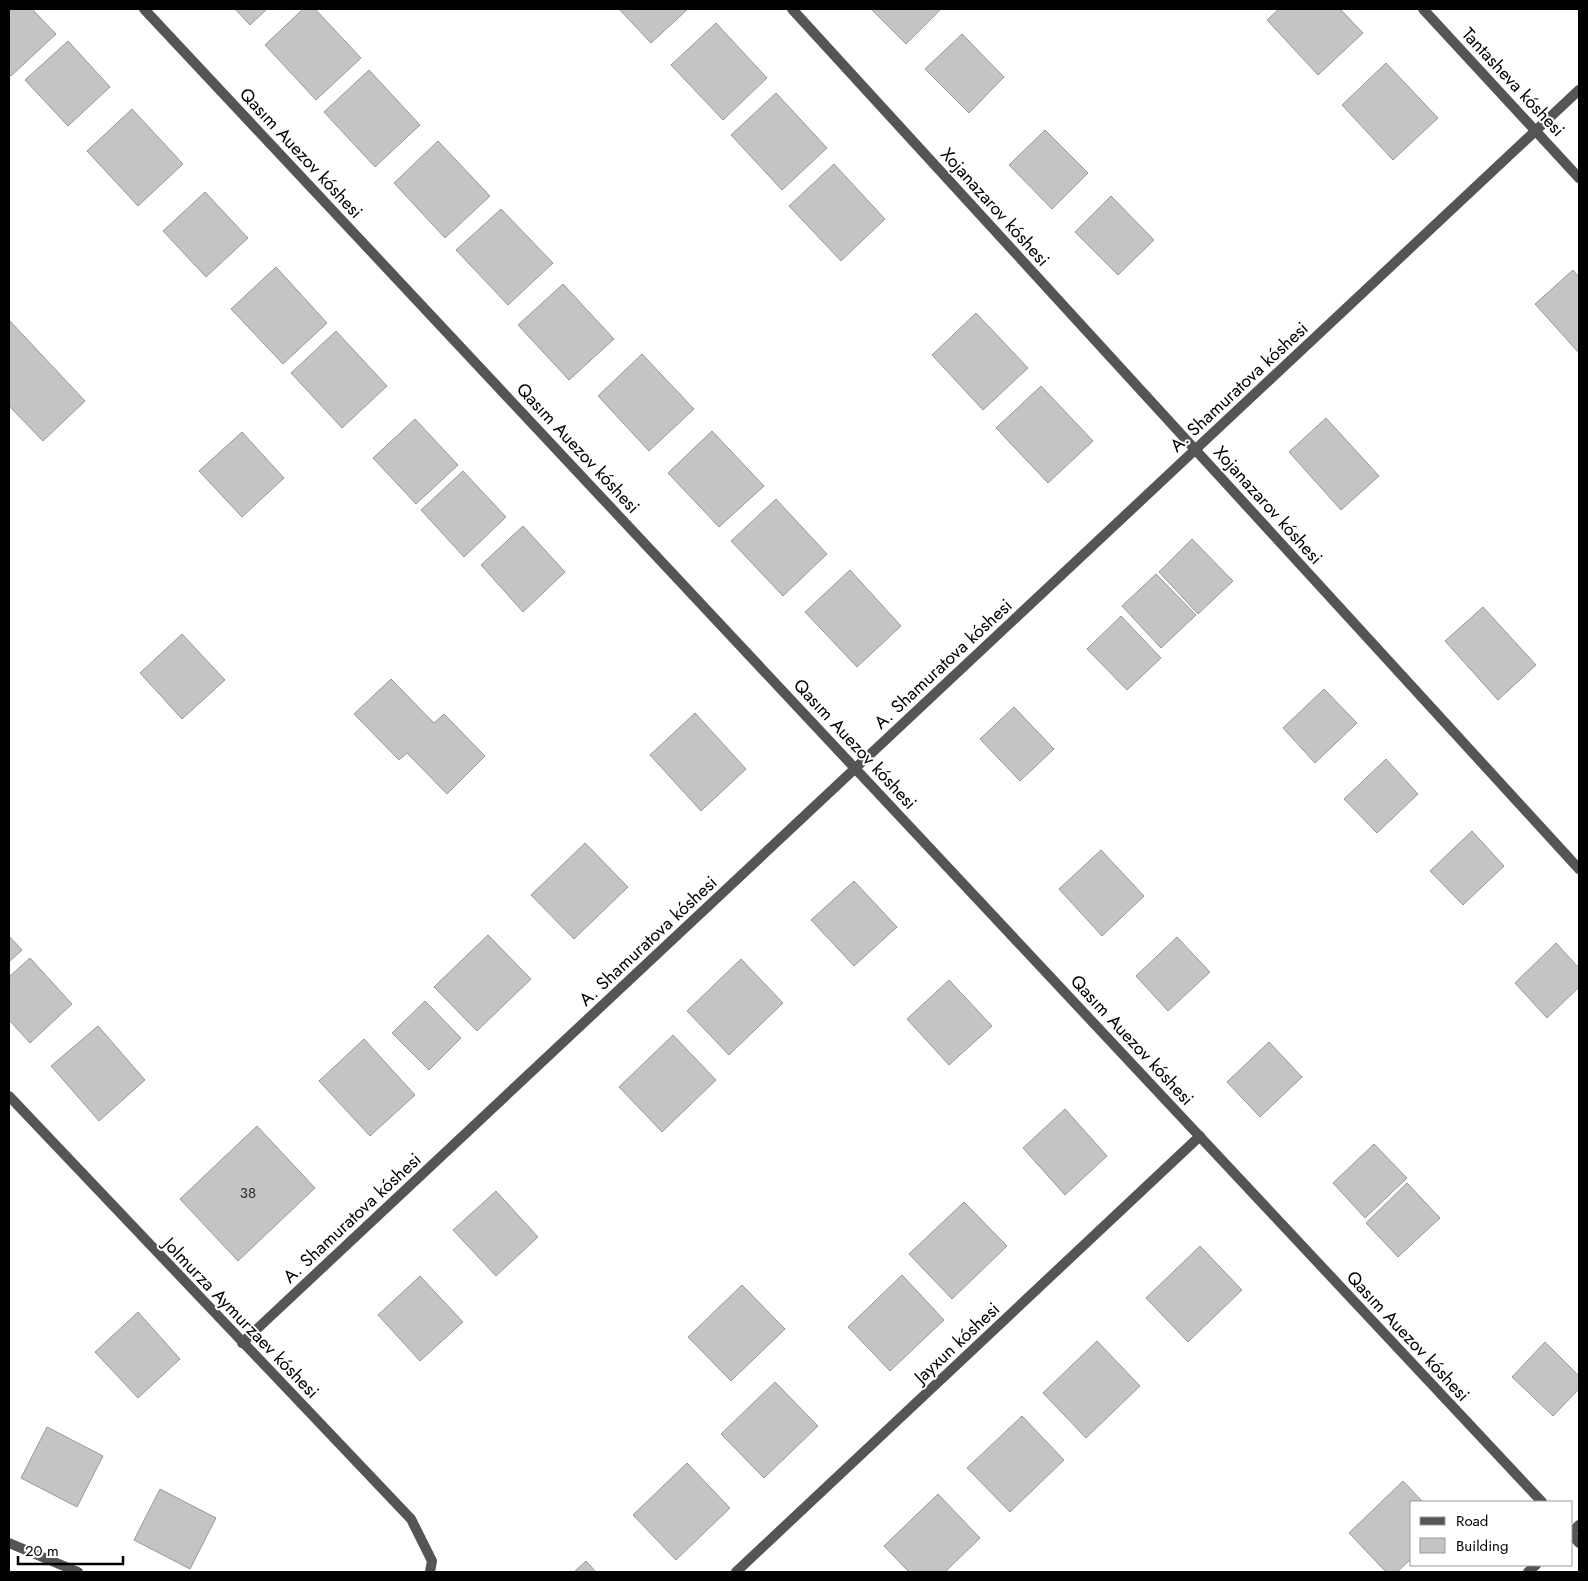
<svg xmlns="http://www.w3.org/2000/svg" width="1588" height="1581" font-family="Jost,sans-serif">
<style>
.building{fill:#c4c4c4;stroke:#999}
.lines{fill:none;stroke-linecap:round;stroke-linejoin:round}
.minor{stroke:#555;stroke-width:10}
.tertiary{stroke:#555;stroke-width:10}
.labels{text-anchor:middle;stroke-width:4;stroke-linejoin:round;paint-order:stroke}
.number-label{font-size:15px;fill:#313131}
.street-label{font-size:18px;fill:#000;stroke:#fff}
</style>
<rect width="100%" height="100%" fill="#fff"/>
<g class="building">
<polygon points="9,9 32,9 56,34 11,76 9,74"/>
<polygon points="235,9 267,9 250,25"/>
<polygon points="303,9 315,9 361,58 316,100 265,45"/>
<polygon points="619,9 688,9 651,43"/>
<polygon points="871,9 941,9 906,44"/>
<polygon points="1279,9 1340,9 1363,33 1318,75 1267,20"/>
<polygon points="716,23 767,78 723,120 671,65"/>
<polygon points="962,34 1004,77 969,113 925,69"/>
<polygon points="68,41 110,87 68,126 25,80"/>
<polygon points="1386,63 1438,118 1393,160 1342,105"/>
<polygon points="369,70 420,125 375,167 324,112"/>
<polygon points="776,93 827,148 782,190 731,135"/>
<polygon points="132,109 183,164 138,206 87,151"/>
<polygon points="1045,130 1088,173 1052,209 1009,165"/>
<polygon points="438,141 490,196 445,238 394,183"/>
<polygon points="834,164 885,219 841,261 789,206"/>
<polygon points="205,192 248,238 206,277 163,231"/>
<polygon points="1111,196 1154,240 1118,275 1075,232"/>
<polygon points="501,209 553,263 508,305 456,250"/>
<polygon points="276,267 327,323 283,364 231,309"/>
<polygon points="1573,270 1579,277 1579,353 1535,304"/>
<polygon points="563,284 614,339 569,380 518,325"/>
<polygon points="976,313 1028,368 983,410 932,355"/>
<polygon points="9,320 85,401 43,441 9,406"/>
<polygon points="336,331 387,386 342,428 291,373"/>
<polygon points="642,354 694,409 649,451 598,396"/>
<polygon points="1041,386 1093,441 1048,483 996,428"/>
<polygon points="1326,418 1379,476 1341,510 1289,452"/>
<polygon points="415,419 458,465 416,504 373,458"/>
<polygon points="712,431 764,486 719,527 668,473"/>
<polygon points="242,432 284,478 242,517 199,471"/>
<polygon points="463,471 506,517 464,557 421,510"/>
<polygon points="776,499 827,554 783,596 731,541"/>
<polygon points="523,526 565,572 523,612 481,565"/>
<polygon points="1192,539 1233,581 1198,614 1159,572"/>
<polygon points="850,570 901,626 857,667 805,612"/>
<polygon points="1156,574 1196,615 1161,648 1122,606"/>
<polygon points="1483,607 1536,665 1498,700 1445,641"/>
<polygon points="1121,616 1161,658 1127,690 1087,649"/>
<polygon points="182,634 225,680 182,719 140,673"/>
<polygon points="391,679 434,723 444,714 485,756 447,794 407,753 399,760 354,714"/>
<polygon points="1324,689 1357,723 1315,763 1283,728"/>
<polygon points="1014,707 1054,749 1020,781 980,739"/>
<polygon points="695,713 746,769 701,811 650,755"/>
<polygon points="1386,759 1418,794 1377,833 1344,799"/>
<polygon points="1472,831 1504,866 1463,905 1430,871"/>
<polygon points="585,843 628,887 574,939 531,895"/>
<polygon points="1101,850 1144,896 1102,936 1059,889"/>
<polygon points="854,881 897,927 854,966 811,920"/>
<polygon points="488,935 531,979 477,1031 434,987"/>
<polygon points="9,936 22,950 9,962"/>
<polygon points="1177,937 1210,972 1168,1011 1136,976"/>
<polygon points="1556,943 1579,968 1579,987 1547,1018 1515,983"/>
<polygon points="30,958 72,1004 30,1043 9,1020 9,977"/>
<polygon points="741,959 783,1003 729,1055 687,1011"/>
<polygon points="949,980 992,1026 949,1065 907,1019"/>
<polygon points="425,1001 461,1038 429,1070 392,1033"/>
<polygon points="98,1026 145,1080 99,1121 51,1066"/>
<polygon points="673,1035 716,1080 662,1132 619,1087"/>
<polygon points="364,1039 415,1095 370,1136 319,1081"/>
<polygon points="1269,1042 1302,1077 1260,1117 1227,1082"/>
<polygon points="1065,1109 1107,1156 1065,1195 1023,1148"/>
<polygon points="257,1126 315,1188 238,1261 180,1199"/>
<polygon points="1374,1144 1407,1178 1365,1218 1333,1183"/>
<polygon points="1407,1183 1440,1218 1398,1257 1366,1223"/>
<polygon points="496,1191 538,1237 496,1276 453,1230"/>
<polygon points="964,1202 1007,1246 952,1299 909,1254"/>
<polygon points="1200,1246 1242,1290 1188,1342 1146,1298"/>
<polygon points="902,1275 944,1320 890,1371 848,1327"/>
<polygon points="420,1276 463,1322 420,1361 378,1315"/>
<polygon points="742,1285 785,1329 731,1381 688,1337"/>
<polygon points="138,1312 180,1359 138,1398 95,1352"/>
<polygon points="1097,1341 1140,1386 1086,1438 1043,1393"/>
<polygon points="1545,1342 1579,1376 1579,1389 1553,1416 1512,1377"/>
<polygon points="775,1382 818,1426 764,1478 721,1434"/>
<polygon points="1022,1416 1064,1460 1010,1512 967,1468"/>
<polygon points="47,1427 103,1456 77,1507 21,1478"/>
<polygon points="687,1463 730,1508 676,1560 633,1515"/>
<polygon points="1403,1481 1423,1502 1412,1502 1412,1558 1397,1572 1386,1572 1349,1533"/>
<polygon points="160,1489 216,1518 190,1569 134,1540"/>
<polygon points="938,1494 980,1538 945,1572 909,1572 884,1546"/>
<polygon points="586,1561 596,1572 574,1572"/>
</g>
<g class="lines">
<g class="minor">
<polyline points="144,9 1542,1502"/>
<polyline points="792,9 1579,869"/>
<polyline points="1423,9 1579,178"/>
<polyline points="9,1096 411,1519 432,1561 430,1572"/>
<polyline points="242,1343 1579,90"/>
<polyline points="1572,1535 1579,1543"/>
<polyline points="9,1543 78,1572"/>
<polyline points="736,1572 1200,1136"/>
</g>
<g class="tertiary">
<polyline points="1572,1532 1579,1525"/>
<polyline points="1528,1572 1536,1565"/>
</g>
</g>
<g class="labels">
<g class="number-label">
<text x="248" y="1198">38</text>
</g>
<g class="street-label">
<text transform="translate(1513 82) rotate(47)" y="6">Tantasheva kóshesi</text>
<text transform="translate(301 153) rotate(47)" y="6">Qasım Auezov kóshesi</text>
<text transform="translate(995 207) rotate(48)" y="6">Xojanazarov kóshesi</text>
<text transform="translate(1239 387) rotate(-43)" y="6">A. Shamuratova kóshesi</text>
<text transform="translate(578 448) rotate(47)" y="6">Qasım Auezov kóshesi</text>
<text transform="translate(1268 505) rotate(48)" y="6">Xojanazarov kóshesi</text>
<text transform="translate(943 664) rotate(-43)" y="6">A. Shamuratova kóshesi</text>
<text transform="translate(855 744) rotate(47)" y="6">Qasım Auezov kóshesi</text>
<text transform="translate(648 941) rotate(-43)" y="6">A. Shamuratova kóshesi</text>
<text transform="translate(1132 1040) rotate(47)" y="6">Qasım Auezov kóshesi</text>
<text transform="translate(352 1218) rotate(-43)" y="6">A. Shamuratova kóshesi</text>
<text transform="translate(241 1318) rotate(46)" y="6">Jolmurza Aymurzaev kóshesi</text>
<text transform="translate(1408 1336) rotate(47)" y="6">Qasım Auezov kóshesi</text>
<text transform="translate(957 1343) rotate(-43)" y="6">Jayxun kóshesi</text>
</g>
</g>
<rect width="1588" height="1581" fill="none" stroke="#000000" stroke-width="20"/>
<rect x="1410" y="1501" width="162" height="65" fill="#ffffff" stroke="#999999"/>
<rect x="1420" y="1517" width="25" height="8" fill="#555555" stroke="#999999"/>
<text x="1456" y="1526" font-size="15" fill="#000000">Road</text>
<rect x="1420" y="1538" width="25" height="15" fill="#c4c4c4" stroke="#999999"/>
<text x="1456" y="1551" font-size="15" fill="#000000">Building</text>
<path d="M18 1556v8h105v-8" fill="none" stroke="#000000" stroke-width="2.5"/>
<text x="25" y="1556" font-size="15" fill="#000000" stroke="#ffffff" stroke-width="4" paint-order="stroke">20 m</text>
</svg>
